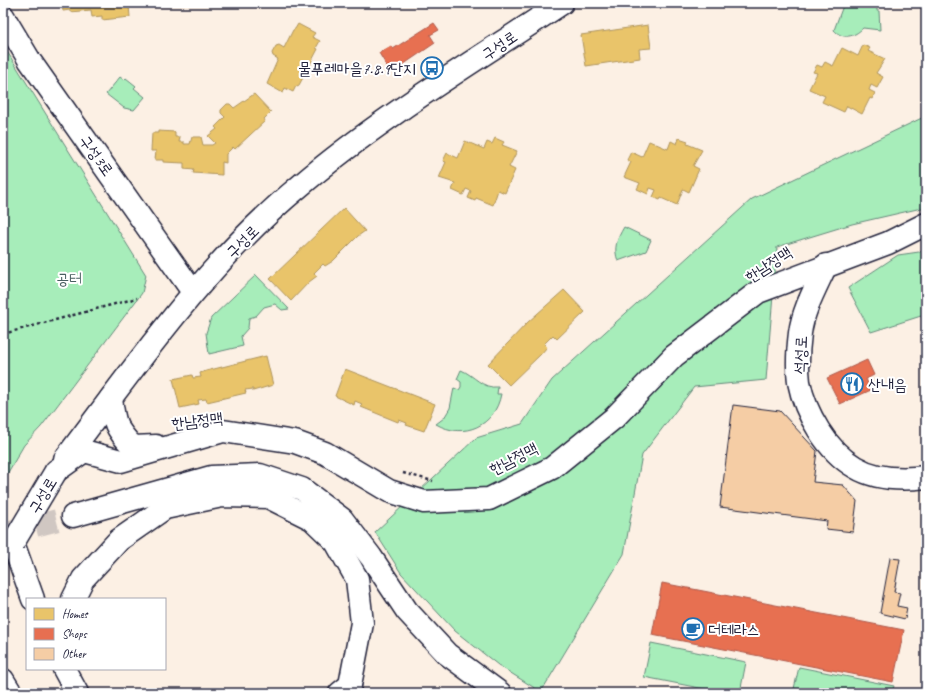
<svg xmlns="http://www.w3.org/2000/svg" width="929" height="696" font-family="Caveat,'Poor Story',sans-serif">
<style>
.green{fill:#a7edba;stroke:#64887a}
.homes{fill:#e9c46a;stroke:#ad935c}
.shops{fill:#e76f51;stroke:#ac584a}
.building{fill:#f5cda5;stroke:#22223b}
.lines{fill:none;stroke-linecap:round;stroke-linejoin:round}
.highway-tunnel{stroke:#d0c7c2;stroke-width:22;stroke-dasharray:22 11;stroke-linecap:butt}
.secondary-casing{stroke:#22223b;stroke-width:25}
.highway-casing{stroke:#22223b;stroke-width:25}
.path{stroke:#22223b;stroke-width:2.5;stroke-dasharray:3 3;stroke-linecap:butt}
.secondary{stroke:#fff;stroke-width:22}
.highway{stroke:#fff;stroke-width:22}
.secondary-bridge-casing{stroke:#22223b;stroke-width:25;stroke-linecap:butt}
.secondary-bridge{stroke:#fff;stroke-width:22}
.labels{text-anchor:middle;stroke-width:4;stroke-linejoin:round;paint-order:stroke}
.street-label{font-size:16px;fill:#22223b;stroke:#fff}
.poi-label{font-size:16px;fill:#22223b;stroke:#fff;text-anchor:start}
.park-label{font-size:16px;fill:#4a5f61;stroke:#fff}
</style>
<rect width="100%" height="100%" fill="#fcf0e4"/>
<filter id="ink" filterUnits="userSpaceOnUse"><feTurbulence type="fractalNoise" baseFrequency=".025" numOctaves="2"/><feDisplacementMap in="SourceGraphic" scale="8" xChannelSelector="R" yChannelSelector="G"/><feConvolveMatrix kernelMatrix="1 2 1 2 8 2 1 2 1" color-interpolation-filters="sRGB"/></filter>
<g filter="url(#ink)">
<g class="green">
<path d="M844 3H877V11H879L880 30 863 28C854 37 843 40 834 30Z"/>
<polygon points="3,45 146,275 142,293 41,427 24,445 3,481"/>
<polygon points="120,77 124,80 126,78 136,86 134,88 145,97 134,110 124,108 106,94"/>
<polygon points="926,116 926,207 852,224 777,247 766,380 694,387 642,455 624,554 541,692 498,665 455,631 401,573 375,532 476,438 522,424 552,380 752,199"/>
<path d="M624 227 651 240 646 251 618 261C613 248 617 239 624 227Z"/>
<polygon points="926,251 926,325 921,316 871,332 848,288 898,255"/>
<polygon points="256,275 289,309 282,310 275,304 264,307 256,316 249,318 248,328 241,336 243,346 209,354 206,333 211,318"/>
<path d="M461 370C474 375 482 389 498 387L497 394H501C495 426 464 440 436 424L444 418 450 408 454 388 459 390 461 387V382L457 379Z"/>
<polygon points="651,643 746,662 740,693 725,693 644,677"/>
<polygon points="799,667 894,686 892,693 793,693"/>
</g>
<g class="homes">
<polygon points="62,3 132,3 132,4 129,5 130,17 102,20 102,16 92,17 91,10 70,12 70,10 63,11"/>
<polygon points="298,24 315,33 312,37 320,41 316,48 318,49 298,87 296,86 293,92 285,88 283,93 267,84 278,59 273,56 272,53 276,46 279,45 284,48 293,30 295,29"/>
<polygon points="648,25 651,48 639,49 640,58 586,66 581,35"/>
<polygon points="863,45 870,48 868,51 885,59 876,73 883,77 877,88 871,85 869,90 875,93 872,99 870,98 862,114 847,106 844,112 822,102 825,96 809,89 817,73 813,72 817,65 822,67 825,62 833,66 842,48 858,56"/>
<polygon points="254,94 271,112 264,119 265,121 235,149 233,147 226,154 226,163 222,162 222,175 193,173 194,170 184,169 184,163 163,162 163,160 155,160 156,151 151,151 152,133 158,133 158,131 175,132 175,137 180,137 179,142 184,142 184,144 190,144 192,137 201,137 203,145 212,145 215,143 208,136 217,129 215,127 225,117 221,113 221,110 227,104 230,104 234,108"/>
<polygon points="495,138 504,142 502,145 517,151 509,167 515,170 505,193 498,190 493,205 476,198 475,201 468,198 471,191 466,189 463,195 452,190 455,183 439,178 446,162 443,161 447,153 458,158 465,141 484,149 487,142 492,144"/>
<polygon points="679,138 688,141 687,144 702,150 693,166 699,169 689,192 683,189 677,205 661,198 660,200 653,197 656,190 650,188 648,194 637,189 640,183 624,177 631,162 627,160 631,152 642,157 649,141 668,149 671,141 677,144"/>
<polygon points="344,208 365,231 358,236 333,261 325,266 323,264 314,273 317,276 309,282 291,301 270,279"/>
<polygon points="564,290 585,312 557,339 553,335 544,344 547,347 541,354 509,385 488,364 528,322"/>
<polygon points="266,356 273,385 253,391 253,389 245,390 246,393 207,402 206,399 198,400 199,404 180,408 173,379 192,375 193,378 201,377 200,373 206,371"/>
<polygon points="345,369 435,404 424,431 406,425 407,423 399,420 398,422 361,407 362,404 355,401 354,405 335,396"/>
</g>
<g class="shops">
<polygon points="434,23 439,30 430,35 435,43 391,73 379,53 391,46 393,49"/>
<polygon points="867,360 874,375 866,379 871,390 840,404 827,378"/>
<polygon points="662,583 904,630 893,682 652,635"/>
</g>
<g class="building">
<polygon points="733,405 780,411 817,451 813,482 843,485 857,501 853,532 826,529 827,521 720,507"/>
<polygon points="890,558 900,559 894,592 900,593 897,606 907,608 905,619 880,613"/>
</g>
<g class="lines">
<polyline class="highway-tunnel" points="3,532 27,528 73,516"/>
<g class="secondary-casing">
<g id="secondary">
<polyline points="3,16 30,61 193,292"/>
<path d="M826 265C816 287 803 310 800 333 798 349 797 366 799 382 805 413 827 451 855 467 875 479 903 480 926 477"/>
<path d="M111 398C114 423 115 428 133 447L156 446"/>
<path d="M65 459C138 363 207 262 301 185 381 117 475 61 562 3"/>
<polyline points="56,471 84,451 121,461 223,431 295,442 325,453 389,491 424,502 489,499 552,468 614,418 674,356 758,292 888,243 926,224"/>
<polyline points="13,543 33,599"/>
<polyline points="73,599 83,579 119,540 165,508 222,496 268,497 312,519 336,542 357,579 362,623 350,685 340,693"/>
<polyline points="64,669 77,693"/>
<polyline points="3,680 11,693"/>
</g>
</g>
<g class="highway-casing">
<g id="highway">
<polyline points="73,516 211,477 260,475 302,489 342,519 371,557 407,611 447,654 500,693"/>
<polyline points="345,693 350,685"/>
</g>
</g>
<g class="path">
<polyline points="3,334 137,298"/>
<polyline points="403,473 433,481"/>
</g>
<use href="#secondary" class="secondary"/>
<use href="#highway" class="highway"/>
<g class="secondary-bridge-casing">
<polyline id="secondary-bridge" points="13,543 56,471"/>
</g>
<use href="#secondary-bridge" class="secondary-bridge"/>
</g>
</g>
<defs>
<g id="bus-ring" transform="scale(1.15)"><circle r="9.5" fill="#fff" stroke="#1f6fb2" stroke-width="1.5"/><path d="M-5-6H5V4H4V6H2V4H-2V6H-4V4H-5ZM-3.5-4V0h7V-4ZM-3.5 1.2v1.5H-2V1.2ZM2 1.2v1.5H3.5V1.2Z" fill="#1f6fb2"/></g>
<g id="restaurant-ring" transform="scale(1.15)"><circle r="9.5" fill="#fff" stroke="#1f6fb2" stroke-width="1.5"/><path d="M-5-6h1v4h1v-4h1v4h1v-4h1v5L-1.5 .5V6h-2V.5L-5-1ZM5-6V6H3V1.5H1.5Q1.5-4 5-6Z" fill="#1f6fb2"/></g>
<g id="cafe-ring" transform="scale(1.15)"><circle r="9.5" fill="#fff" stroke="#1f6fb2" stroke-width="1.5"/><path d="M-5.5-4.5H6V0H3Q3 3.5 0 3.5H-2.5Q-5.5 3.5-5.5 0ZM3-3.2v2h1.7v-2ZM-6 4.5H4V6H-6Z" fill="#1f6fb2"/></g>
</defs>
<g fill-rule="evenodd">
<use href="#bus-ring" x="432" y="68"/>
<use href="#restaurant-ring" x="852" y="384"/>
<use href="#cafe-ring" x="693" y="629"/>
</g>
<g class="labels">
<g class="street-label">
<text transform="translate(499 45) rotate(-34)" y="6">구성로</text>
<text transform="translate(97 155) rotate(54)" y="6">구성3로</text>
<text transform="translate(242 241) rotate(-45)" y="6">구성로</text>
<text transform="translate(768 264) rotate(-33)" y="6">한남정맥</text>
<text transform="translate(800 355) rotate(-88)" y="6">석성로</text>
<text transform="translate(197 420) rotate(-7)" y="6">한남정맥</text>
<text transform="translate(513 458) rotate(-27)" y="6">한남정맥</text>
<text transform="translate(42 495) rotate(-59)" y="6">구성로</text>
</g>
<g class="poi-label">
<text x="416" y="74" text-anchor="end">물푸레마을7.8.9단지</text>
<text x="868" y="390">산내음</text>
<text x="708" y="635">더테라스</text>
</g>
<g class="park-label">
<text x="69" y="284">공터</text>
</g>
</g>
<rect width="929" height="696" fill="none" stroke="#fff" stroke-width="16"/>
<rect x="8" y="8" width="913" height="680" fill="none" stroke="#22223b" stroke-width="1.5" filter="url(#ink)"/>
<rect x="26" y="598" width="140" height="72" fill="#ffffff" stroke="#a7a7b1"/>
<rect x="34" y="608" width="20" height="12" fill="#e9c46a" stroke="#a7a7b1"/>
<text x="62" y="618" font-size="12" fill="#22223b">Homes</text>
<rect x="34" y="628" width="20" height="12" fill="#e76f51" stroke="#a7a7b1"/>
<text x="62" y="638" font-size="12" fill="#22223b">Shops</text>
<rect x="34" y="648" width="20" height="12" fill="#f5cda5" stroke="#a7a7b1"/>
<text x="62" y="658" font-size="12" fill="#22223b">Other</text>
</svg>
